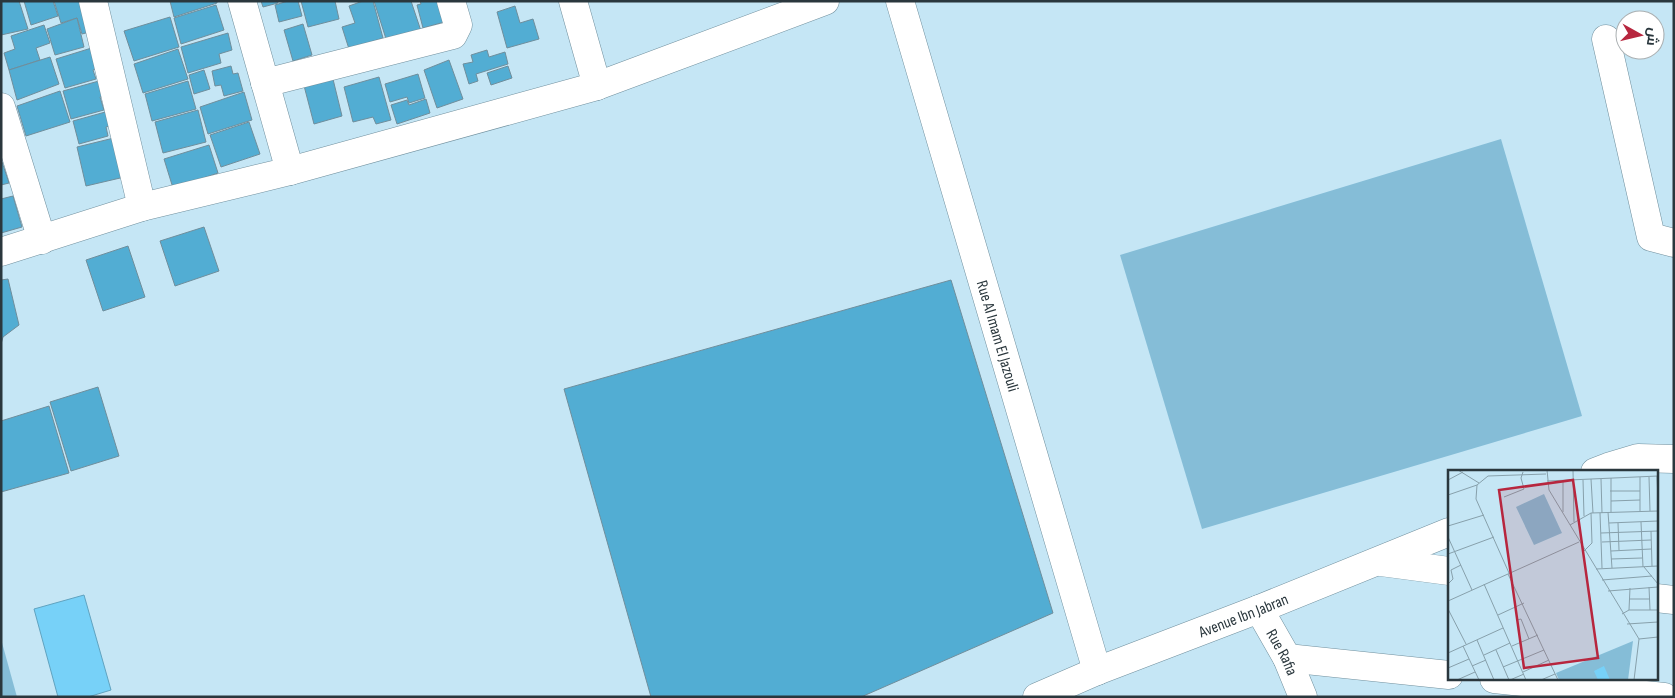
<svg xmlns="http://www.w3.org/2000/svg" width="1675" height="698" font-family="'Sofia Sans Condensed',Cairo,sans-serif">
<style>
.green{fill:#85bdd7}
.water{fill:#77d1f8;stroke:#60a3c0}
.building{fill:#52add3;stroke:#6f8e9c}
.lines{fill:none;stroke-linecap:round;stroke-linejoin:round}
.minor-casing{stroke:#71909e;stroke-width:29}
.minor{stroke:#fff;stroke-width:28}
.labels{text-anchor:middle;stroke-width:4;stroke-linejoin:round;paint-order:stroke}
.street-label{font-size:16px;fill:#2a373d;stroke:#fff}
.inset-road{fill:none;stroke:#87a0ab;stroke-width:1}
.view{fill:#b7263e;fill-opacity:0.15;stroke:#b7263e;stroke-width:2.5}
.inset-edge{fill:none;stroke:#2a373d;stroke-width:2.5}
</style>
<rect width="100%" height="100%" fill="#c5e6f5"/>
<g class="green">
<polygon points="1501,139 1582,416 1202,529 1120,255"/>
<polygon points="1,639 17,697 1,697"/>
</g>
<polygon class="water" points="84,595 111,690 88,697 58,697 34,609"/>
<g class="building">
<polygon points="1,1 19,1 28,29 1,35"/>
<polygon points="24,1 53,1 58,16 31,25"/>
<polygon points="54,1 89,1 97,30 82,34 77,18 61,23"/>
<polygon points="170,1 217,1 217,3 174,17"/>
<polygon points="261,1 277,1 278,3 263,7"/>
<polygon points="288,1 298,1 302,16 279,22 275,5"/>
<polygon points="301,1 335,1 339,19 308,27"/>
<polygon points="363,1 373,1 383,38 349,49 342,27 355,23 349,6"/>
<polygon points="374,1 411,1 421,31 387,42"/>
<polygon points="420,1 450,1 455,19 423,28 417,5 421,4"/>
<polygon points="216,5 224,30 181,44 174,18"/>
<polygon points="515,6 520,23 533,19 539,39 507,48 497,12"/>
<polygon points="170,17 179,47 134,61 124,31"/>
<polygon points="77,18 84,47 55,55 47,29"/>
<polygon points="303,24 312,55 293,61 284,30"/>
<polygon points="44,25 50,43 36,48 40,60 9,70 4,53 15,49 11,36"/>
<polygon points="228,33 232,50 219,54 221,63 188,73 181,47"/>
<polygon points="98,46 104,66 93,70 96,79 65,88 56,59"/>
<polygon points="178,49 188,79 143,93 134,64"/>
<polygon points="487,50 489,57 505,52 508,64 476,74 478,81 469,84 463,64 473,62 471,55"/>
<polygon points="50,57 59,84 17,100 9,70"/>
<polygon points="449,60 463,99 437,108 424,70"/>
<polygon points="231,66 233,74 238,73 243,91 224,96 221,85 215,86 212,71"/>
<polygon points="508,66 512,78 491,85 487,73"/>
<polygon points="204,70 210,89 194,94 189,75"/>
<polygon points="331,71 342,116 314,124 302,78"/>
<polygon points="418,74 425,98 409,103 407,97 390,102 385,84"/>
<polygon points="379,77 391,120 376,124 373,117 353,122 344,87"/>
<polygon points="106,79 110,94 100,97 104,110 71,119 63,91"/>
<polygon points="188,81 196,109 152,121 145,94"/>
<polygon points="60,91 70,122 26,136 17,106"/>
<polygon points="244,92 252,120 208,134 200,107"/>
<polygon points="426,99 430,113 397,124 391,105 407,100 409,105"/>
<polygon points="116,109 120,123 106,127 108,136 79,144 73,121"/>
<polygon points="198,110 206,142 163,153 155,122"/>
<polygon points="249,122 260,154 221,167 210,135"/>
<polygon points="122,136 133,175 86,186 77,147"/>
<polygon points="209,145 218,173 173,188 164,159"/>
<polygon points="2,162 9,183 1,185 1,163"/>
<polygon points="13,196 22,227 1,233 1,199"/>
<polygon points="204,227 219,271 175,286 160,241"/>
<polygon points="128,246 145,297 103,311 86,260"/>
<polygon points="8,279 19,325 3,337 1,344 1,280"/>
<polygon points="951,280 1053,613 861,697 651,697 564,389"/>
<polygon points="98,387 119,456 71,471 50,402"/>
<polygon points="49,406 69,473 1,492 1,421"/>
</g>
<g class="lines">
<g class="minor-casing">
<g id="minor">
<polyline points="93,1 142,207"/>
<polyline points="242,1 290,171"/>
<polyline points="573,1 597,86"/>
<path id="s1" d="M900 1 1097 671"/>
<polyline points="1606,39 1651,237 1674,243"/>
<polyline points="265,83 453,35 458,25 451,1"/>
<polyline points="1,107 42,240"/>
<polyline points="1,252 142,207 290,171 597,86 825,1"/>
<polyline points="1595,472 1608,467 1638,458 1674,459"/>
<polyline points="1381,562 1449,571"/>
<polyline points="1656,598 1674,600"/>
<path id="s2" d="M1259 609 1287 658 1303 697"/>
<polyline points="1287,658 1449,675"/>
<polyline points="1494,679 1664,697"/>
<path id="s3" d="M1037 697 1097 671 1259 609 1449 532"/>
</g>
</g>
<use href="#minor" class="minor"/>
</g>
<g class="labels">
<g class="street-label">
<text dy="6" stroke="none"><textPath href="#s1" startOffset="349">Rue Al Imam El Jazouli</textPath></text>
<text dy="6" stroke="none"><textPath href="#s3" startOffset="222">Avenue Ibn Jabran</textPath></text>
<text dy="6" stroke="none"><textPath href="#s2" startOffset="49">Rue Rafia</textPath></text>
</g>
</g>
<g transform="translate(1448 470)">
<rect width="210" height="210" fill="#c5e6f5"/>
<path d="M96 24 114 63 86 75 68 37ZM185 171 180 210H111L108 203Z" fill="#85bdd7"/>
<path d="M156 196 162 210H150L146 201Z" fill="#77d1f8"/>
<path class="inset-road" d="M10 0 31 13M99 0 101 20 191 169M125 0 126 52M209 6 210 30M192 7V41M201 7 202 41M163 8V42M143 9 145 43M153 9 154 43M0 10 15 2M115 10V42M135 10 136 46M99 11 210 6M29 15 28 29 61 103M162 21H192M0 25 29 15 40 6 98 4M56 27 76 19 73 8 75 2M163 31 192 30M160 42 164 98M152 43 154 98M193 52 195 97M161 53 210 51M170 53 171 80M122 55 143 43 210 41M0 56 36 45M203 61 204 96M153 63 210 61M0 67 24 120M154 72 203 70M136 81 144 73 143 43M163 81 203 79M0 84 46 67M163 89 194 88M196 97 210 114M148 99 210 96M60 104 110 210M154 110 204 106M0 114 5 109 3 100 13 95M36 114 78 210M201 117 202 140M160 121 210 117M182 129H201M0 131 131 72M0 139 18 174M181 140 182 118M174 144 181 140H210M50 145 76 133M69 150 73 149 81 169M179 154 210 152M191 169 210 167M29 170 46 210M15 176 31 210M64 176 90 165M48 180 61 210M0 183 55 158M36 185 62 173M24 196 38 190M55 197 96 180M0 198 21 189M75 202 101 190M9 210 27 202M62 210 76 204M93 210 107 204M186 210 191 169"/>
<path class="view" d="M125 10 150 188 76 198 51 20Z"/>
<rect width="210" height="210" class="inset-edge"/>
</g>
<rect width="1675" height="698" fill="none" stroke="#2a373d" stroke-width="5"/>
<g transform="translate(1640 35) rotate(98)"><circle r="24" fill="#ffffff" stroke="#aaafb1"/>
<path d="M0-4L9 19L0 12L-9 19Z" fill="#b7263e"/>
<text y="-8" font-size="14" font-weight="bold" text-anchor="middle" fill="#2a373d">ش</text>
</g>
</svg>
